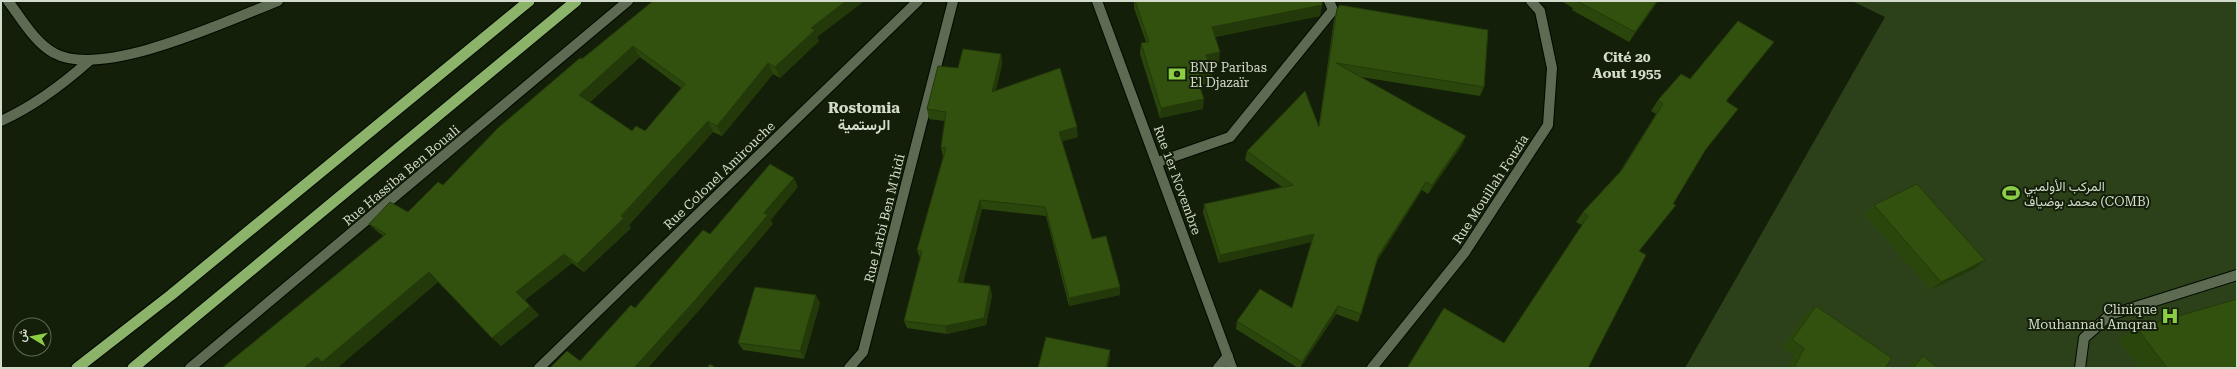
<svg xmlns="http://www.w3.org/2000/svg" width="2238" height="369" font-family="'Roboto Serif',Vazirmatn,serif">
<style>
.green{fill:#2c4119}
.lines{fill:none;stroke-linecap:round;stroke-linejoin:round}
.minor-casing{stroke:#020800;stroke-width:12}
.trunk-casing{stroke:#020800;stroke-width:13}
.minor{stroke:#5c6b51;stroke-width:10}
.trunk{stroke:#8bb36a;stroke-width:11}
.wall{fill:#2b460c;fill-rule:evenodd}
.shaded-wall{fill:#23390a}
.building{fill:#32510e;stroke:#23390a;fill-rule:evenodd}
.labels{text-anchor:middle;stroke-width:4;stroke-linejoin:round;paint-order:stroke}
.poi-label{font-size:13px;fill:#d2dbcc;stroke:#131f08;text-anchor:start}
.street-label{font-size:13px;fill:#d2dbcc;stroke:#131f08}
.neighbourhood-label{font-size:14px;font-weight:bold;fill:#d2dbcc;stroke:#131f08}
.quarter-label{font-size:15px;font-weight:bold;fill:#d2dbcc;stroke:#131f08}
</style>
<rect width="100%" height="100%" fill="#131f08"/>
<polygon class="green" points="1852,1 2237,1 2237,368 1685,368 1885,17"/>
<g class="lines">
<g class="minor-casing">
<g id="minor">
<path d="M8 1C21 18 35 43 54 53 102 80 229 20 278 1"/>
<polyline points="1097,1 1232,368"/>
<path d="M1 121C34 106 62 85 89 61"/>
<polyline points="1158,162 1230,137 1333,10 1329,1"/>
<polyline points="190,368 628,1"/>
<polyline points="539,368 918,1"/>
<polyline points="849,368 863,352 953,1"/>
<polyline points="1218,368 1228,356"/>
<polyline points="1372,368 1465,252 1548,125 1552,68 1540,11 1531,1"/>
<polyline points="2080,368 2084,338 2110,315 2237,275"/>
</g>
</g>
<g class="trunk-casing">
<g id="trunk">
<polyline points="77,368 171,295 529,1"/>
<polyline points="133,368 576,1"/>
</g>
</g>
<use href="#minor" class="minor"/>
<use href="#trunk" class="trunk"/>
</g>
<g class="wall">
<path d="M653 1H864L817 37 819 41 780 78 773 74 722 136 713 132 629 225 631 228 584 272 572 263 525 300 539 315 501 346 438 282 337 368H331L328 366 384 236 379 233 369 224 408 212 443 185 582 59ZM640 57 681 88 645 131H632L590 102Z"/>
<polygon points="1134,1 1315,1 1320,16 1215,37 1219,62 1209,64 1211,83 1199,85 1203,109 1160,118 1140,54 1141,43 1146,42 1134,8"/>
<polygon points="1561,1 1658,1 1629,42 1572,10 1573,8"/>
<polygon points="1337,9 1484,87 1480,96 1361,77 1462,145 1428,194 1422,190 1377,261 1361,314 1358,322 1336,314 1300,368 1298,368 1236,329 1237,321 1292,308 1312,242 1219,263 1203,213 1204,204 1282,187 1245,160 1247,151 1319,125 1334,19"/>
<polygon points="1001,54 1002,64 996,90 1078,137 1062,141 1092,239 1120,287 1120,295 1069,306 1046,216 982,209 963,283 992,295 986,325 947,334 907,328 904,321 920,258 917,250 943,157 941,147 945,121 929,119 927,109"/>
<polygon points="1658,100 1726,102 1705,149 1639,251 1504,343 1582,225 1576,222 1583,212 1619,173 1656,114 1651,111"/>
<polygon points="1874,205 1985,260 1974,269 1930,290 1864,214"/>
<polygon points="820,303 804,359 743,350 738,343"/>
<polygon points="1816,306 1885,368 1788,368 1794,356 1782,347 1806,314"/>
<polygon points="2137,328 2237,368 2139,368 2118,339"/>
<polygon points="1923,356 1938,368 1908,368 1911,364"/>
</g>
<g class="shaded-wall">
<polygon points="846,1 864,1 817,37 819,41 780,78 775,67 811,28"/>
<polygon points="1657,1 1658,1 1629,42 1635,32"/>
<polygon points="1322,5 1320,16 1210,38 1212,27"/>
<polygon points="633,46 640,57 586,105 579,95"/>
<polygon points="1220,52 1219,62 1205,65 1206,55"/>
<polygon points="1001,54 1002,64 993,101 992,92"/>
<polygon points="768,63 773,74 722,136 717,126"/>
<polygon points="1212,72 1211,83 1195,86 1196,76"/>
<polygon points="1204,99 1203,109 1160,118 1161,108"/>
<polygon points="708,121 713,132 629,225 631,228 584,272 577,264 621,216"/>
<polygon points="1077,127 1078,137 1060,142 1059,132"/>
<polygon points="1466,136 1462,145 1428,194 1432,185"/>
<polygon points="794,178 798,187 771,220 773,224 703,306 648,368 634,368"/>
<polygon points="1426,182 1422,190 1375,264 1378,256"/>
<polygon points="980,200 982,209 961,291 958,282"/>
<polygon points="1314,234 1312,242 1219,263 1220,255"/>
<polygon points="564,254 572,263 525,300 539,315 501,346 492,338 516,292"/>
<polygon points="1985,260 1974,269 1930,290 1941,282"/>
<polygon points="429,272 439,281 337,368 331,368 328,366 326,368 304,368 317,357"/>
<polygon points="990,286 992,295 986,325 947,334 945,326"/>
<polygon points="1120,287 1120,295 1069,306 1069,298"/>
<polygon points="816,295 820,303 804,359 800,351"/>
<polygon points="1338,306 1336,314 1300,368 1302,362"/>
<polygon points="1110,350 1110,357 1108,368 1106,368"/>
</g>
<g class="building">
<path d="M653 1H846L811 28 815 30 775 67 768 63 717 126 708 121 621 216 624 218 577 264 564 254 516 292 530 306 492 338 429 272 322 362 317 357 304 368H222L386 234 369 224 390 202 408 212 438 182 443 185 498 128 580 58 582 59ZM633 46 685 84 645 131 636 126 632 131 579 95Z"/>
<polygon points="1135,1 1315,1 1322,2 1322,5 1212,27 1220,52 1206,55 1212,72 1196,76 1204,99 1161,108 1141,43 1149,42"/>
<polygon points="1577,1 1657,1 1635,32"/>
<polygon points="1340,5 1488,30 1484,87 1336,63 1466,136 1432,185 1426,182 1378,256 1361,314 1338,306 1302,362 1237,321 1260,289 1292,308 1314,234 1220,255 1204,204 1293,185 1247,151 1305,91 1319,127 1337,9"/>
<polygon points="1738,21 1774,42 1726,101 1738,109 1706,149 1673,204 1676,205 1639,251 1646,255 1588,368 1407,368 1444,308 1504,343 1588,216 1583,212 1622,170 1663,104 1658,100 1681,74 1690,79"/>
<polygon points="963,49 1001,54 992,92 1060,68 1077,127 1059,132 1092,239 1106,236 1120,287 1069,298 1045,207 980,200 958,282 990,286 984,318 945,326 904,321 922,251 917,250 946,148 941,147 946,112 927,109 938,66 958,68"/>
<polygon points="770,164 794,178 764,213 768,215 697,298 634,368 550,368 567,351 580,361 631,305 635,308 703,230 710,234"/>
<polygon points="1917,184 1985,260 1941,282 1874,205"/>
<polygon points="755,287 816,295 800,351 738,343"/>
<polygon points="2237,299 2237,368 2167,368 2137,328"/>
<polygon points="1816,306 1892,358 1885,368 1794,368 1804,348 1792,340"/>
<polygon points="1046,337 1110,350 1106,368 1038,368"/>
<polygon points="1923,356 1938,368 1913,368"/>
<polygon points="710,364 716,368 707,368"/>
</g>
<defs>
<g id="bank-bare" transform="scale(1.38)"><path d="M-6-4H6V4H-6ZM0-2.3a2.3 2.3 0 1 0 0 4.6a2.3 2.3 0 1 0 0-4.6Z" fill="#8bce46" stroke="#131f08" stroke-width="2.5" paint-order="stroke"/></g>
<g id="stadium-bare" transform="scale(1.38)"><path d="M0-5a6.5 5 0 1 0 0 10a6.5 5 0 1 0 0-10ZM-3.5-1.8h7v3.6h-7Z" fill="#8bce46" stroke="#131f08" stroke-width="2.5" paint-order="stroke"/></g>
<g id="hospital-bare" transform="scale(1.38)"><path d="M-5-5h3v3.5h4V-5h3V5h-3V1.5h-4V5h-3Z" fill="#8bce46" stroke="#131f08" stroke-width="2.5" paint-order="stroke"/></g>
</defs>
<g fill-rule="evenodd">
<use href="#bank-bare" x="1177" y="74"/>
<use href="#stadium-bare" x="2011" y="193"/>
<use href="#hospital-bare" x="2170" y="316"/>
</g>
<g class="labels">
<g class="poi-label">
<text x="1190" y="72">BNP Paribas<tspan x="1190" dy="15">El Djazaïr</tspan></text>
<text x="2024" y="191">المركب الأولمبي<tspan x="2024" dy="15">محمد بوضياف (COMB)</tspan></text>
<text x="2157" y="314" text-anchor="end">Clinique<tspan x="2157" dy="15">Mouhannad Amqran</tspan></text>
</g>
<g class="street-label">
<text transform="translate(401 175) rotate(-40)" y="5">Rue Hassiba Ben Bouali</text>
<text transform="translate(719 175) rotate(-44)" y="5">Rue Colonel Amirouche</text>
<text transform="translate(1178 180) rotate(70)" y="5">Rue 1er Novembre</text>
<text transform="translate(1490 189) rotate(-57)" y="5">Rue Mouillah Fouzia</text>
<text transform="translate(884 218) rotate(-76)" y="5">Rue Larbi Ben M'hidi</text>
</g>
<g class="neighbourhood-label">
<text x="1627" y="62">Cité 20<tspan x="1627" dy="16">Aout 1955</tspan></text>
</g>
<g class="quarter-label">
<text x="864" y="113">Rostomia<tspan x="864" dy="17">الرستمية</tspan></text>
</g>
</g>
<rect width="2238" height="369" fill="none" stroke="#d2dbcc" stroke-width="4"/>
<g transform="translate(32 337) rotate(280)"><circle r="19" fill="#131f08" stroke="#5f6a56"/>
<path d="M0-3L7 15L0 10L-7 15Z" fill="#8bce46"/>
<text y="-6" font-size="11" font-weight="bold" text-anchor="middle" fill="#d2dbcc">ش</text>
</g>
</svg>
